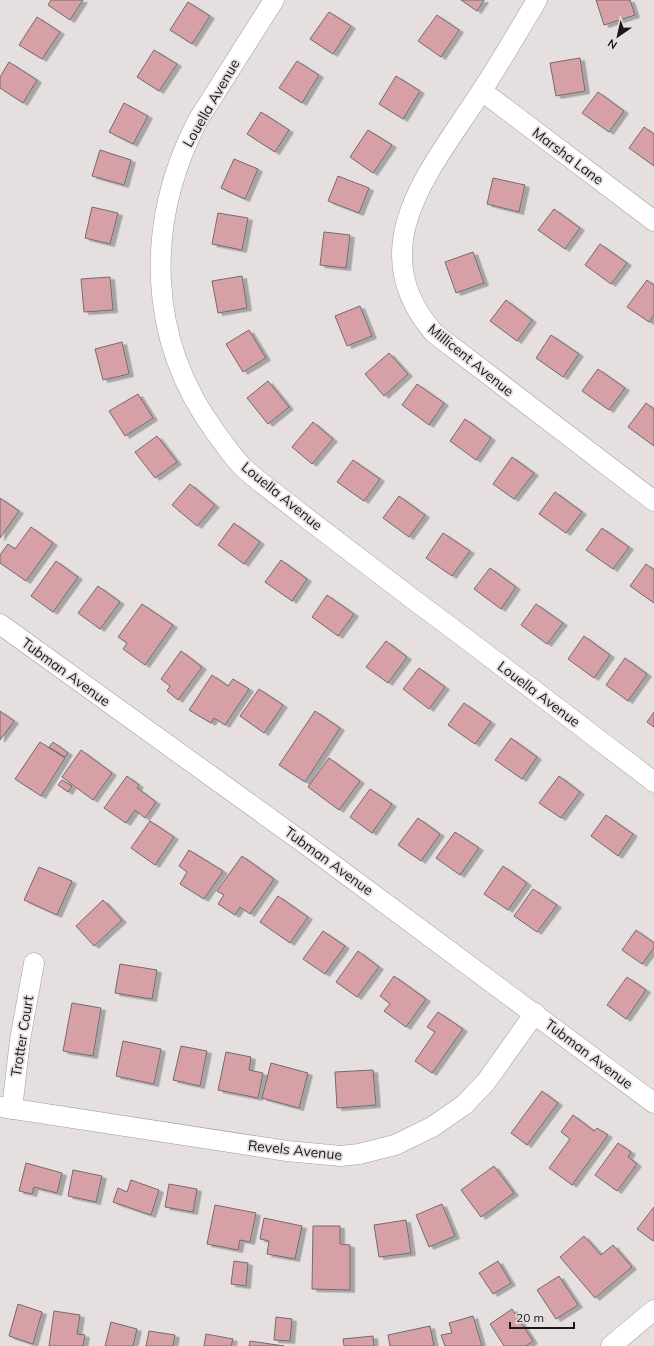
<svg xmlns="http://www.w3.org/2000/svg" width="654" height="1346" font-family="Mulish,sans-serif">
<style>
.building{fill:#d7a0a7;stroke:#716c6c;filter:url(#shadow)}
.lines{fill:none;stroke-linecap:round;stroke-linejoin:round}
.minor-casing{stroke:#a19c9c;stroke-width:21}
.minor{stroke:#fff;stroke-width:20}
.labels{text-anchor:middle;stroke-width:3.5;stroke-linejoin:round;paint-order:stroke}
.street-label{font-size:14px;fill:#191717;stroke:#e5dfe0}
</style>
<defs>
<filter id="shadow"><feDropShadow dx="4.5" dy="2.5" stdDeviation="0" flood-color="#0004"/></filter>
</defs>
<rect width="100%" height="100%" fill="#e5dfe0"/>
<g class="building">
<polygon points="51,0 83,0 70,20 48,5"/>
<polygon points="461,0 484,0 477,11"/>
<polygon points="596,0 630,0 635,15 604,25"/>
<polygon points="188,2 210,16 192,44 170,30"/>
<polygon points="329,12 351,26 333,54 310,39"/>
<polygon points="437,15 459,30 441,57 418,41"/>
<polygon points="37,17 60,32 42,59 19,45"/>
<polygon points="154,50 177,64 159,91 137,77"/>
<polygon points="580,58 585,91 556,96 550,63"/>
<polygon points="297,61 319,75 302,103 279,88"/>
<polygon points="9,62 37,80 23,103 0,88 0,77"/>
<polygon points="396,76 420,91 403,119 379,104"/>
<polygon points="598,92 624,111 609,132 582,113"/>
<polygon points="124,103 148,116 133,144 109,132"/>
<polygon points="261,112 289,130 275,152 247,134"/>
<polygon points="644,127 654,134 654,166 629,148"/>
<polygon points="368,130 392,145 373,173 350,157"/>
<polygon points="100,150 131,160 124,185 92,176"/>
<polygon points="234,159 258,169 245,199 221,188"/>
<polygon points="338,176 369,188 359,213 328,201"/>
<polygon points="493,178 525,185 519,212 487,204"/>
<polygon points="92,207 118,213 110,244 85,238"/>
<polygon points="554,209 580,228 565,249 538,230"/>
<polygon points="218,213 248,218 242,250 212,244"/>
<polygon points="324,232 350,235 346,268 320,265"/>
<polygon points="600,244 627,263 611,284 585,265"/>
<polygon points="473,252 484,283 456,293 445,262"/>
<polygon points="242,276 247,308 218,313 212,281"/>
<polygon points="110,277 113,310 84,312 81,279"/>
<polygon points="647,280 654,285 654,315 649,322 627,307"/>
<polygon points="506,300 532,320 517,341 490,321"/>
<polygon points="360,306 372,336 347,346 335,316"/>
<polygon points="249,330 266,358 243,372 226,344"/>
<polygon points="551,335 579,354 563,377 536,358"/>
<polygon points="122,342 129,374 103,380 95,349"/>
<polygon points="389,353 408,374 384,396 365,374"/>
<polygon points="598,369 625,388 609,410 582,391"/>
<polygon points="268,381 289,407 268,424 247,398"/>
<polygon points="417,384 444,403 429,425 402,405"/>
<polygon points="138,394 153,418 125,436 109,411"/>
<polygon points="646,403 654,409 654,446 628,427"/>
<polygon points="465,419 491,438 476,460 450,441"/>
<polygon points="313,422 333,439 312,464 292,447"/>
<polygon points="157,436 177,462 155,478 135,452"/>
<polygon points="512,457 534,473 514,499 493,484"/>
<polygon points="353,460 380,479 364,501 337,482"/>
<polygon points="190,484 215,505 197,526 172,505"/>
<polygon points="555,492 582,512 566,533 539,514"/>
<polygon points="399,496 425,515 409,537 383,518"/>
<polygon points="0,498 19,511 0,538"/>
<polygon points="234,523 260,542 244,564 218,545"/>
<polygon points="31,527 53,543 26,581 0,563 0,555 8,544 15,549"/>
<polygon points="602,528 629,547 613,569 586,550"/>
<polygon points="443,533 470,551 452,576 426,558"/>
<polygon points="281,560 307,579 292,601 265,582"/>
<polygon points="56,561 78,577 53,612 31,596"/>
<polygon points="646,564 654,570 654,603 630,586"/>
<polygon points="490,568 516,587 501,609 474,589"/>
<polygon points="98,586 120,602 100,629 78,613"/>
<polygon points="327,595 354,614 338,636 312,617"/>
<polygon points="142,604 173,625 145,665 123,649 127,643 118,637"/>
<polygon points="536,604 563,623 547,644 521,625"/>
<polygon points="584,636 610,655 594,678 568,659"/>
<polygon points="386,641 407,657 388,683 366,667"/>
<polygon points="181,651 202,667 178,700 167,691 170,686 161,679"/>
<polygon points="625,658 647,674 628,701 606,685"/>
<polygon points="419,668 445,687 429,709 403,689"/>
<polygon points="212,675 228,686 233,679 249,689 225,725 214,718 211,723 189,710"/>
<polygon points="259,689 283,705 264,733 240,716"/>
<polygon points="464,703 491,722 475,744 448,725"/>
<polygon points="0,711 14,721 0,740"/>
<polygon points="315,711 340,728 305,782 279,765"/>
<polygon points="654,712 654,727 647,722"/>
<polygon points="511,738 537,757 522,779 495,760"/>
<polygon points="40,742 65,758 41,796 15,779"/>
<polygon points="53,742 68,753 65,757 49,747"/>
<polygon points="81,750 112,773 93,800 62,777"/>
<polygon points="329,758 360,781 339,810 308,787"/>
<polygon points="127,776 139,785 137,788 156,802 145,818 135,810 126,823 104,808"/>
<polygon points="559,776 580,792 561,818 539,803"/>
<polygon points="62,780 72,786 68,792 58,785"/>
<polygon points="370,789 392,804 372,833 350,817"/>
<polygon points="606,815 633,834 618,856 591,836"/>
<polygon points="418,818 440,834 421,861 398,845"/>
<polygon points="150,821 174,837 155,865 131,848"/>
<polygon points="455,832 479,848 460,875 436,858"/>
<polygon points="189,850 223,871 204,899 180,884 187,872 179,866"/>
<polygon points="242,856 274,879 250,914 240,907 235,915 218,904 224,895 217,891"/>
<polygon points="503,866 527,883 508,910 484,894"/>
<polygon points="39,867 72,881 57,915 24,900"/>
<polygon points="533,889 557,905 537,932 514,916"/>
<polygon points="278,896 308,917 290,943 260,922"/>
<polygon points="103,900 122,920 94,946 76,926"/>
<polygon points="636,930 654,943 654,948 642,964 622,950"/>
<polygon points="323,931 345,946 325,974 303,959"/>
<polygon points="358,951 379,967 357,997 336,982"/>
<polygon points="120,964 157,970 152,999 115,993"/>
<polygon points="394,976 426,999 406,1027 384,1011 390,1004 380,996"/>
<polygon points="627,977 646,990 626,1019 607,1005"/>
<polygon points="72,1003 101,1008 93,1056 63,1051"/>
<polygon points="438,1012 463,1029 432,1073 415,1061 435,1032 427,1027"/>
<polygon points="123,1041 161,1049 154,1084 116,1076"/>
<polygon points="181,1046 207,1051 200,1086 173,1080"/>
<polygon points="226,1052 251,1057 249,1070 263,1073 258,1098 218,1090"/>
<polygon points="271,1063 308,1073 299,1108 262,1098"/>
<polygon points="373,1070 376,1105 337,1108 335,1072"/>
<polygon points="542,1091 558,1103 527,1145 511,1133"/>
<polygon points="573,1115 594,1131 597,1128 608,1135 572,1185 549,1168 570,1139 561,1132"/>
<polygon points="618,1143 631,1152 628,1157 637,1164 617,1191 595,1175"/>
<polygon points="26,1163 62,1173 57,1193 34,1187 32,1194 19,1191"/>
<polygon points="494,1166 514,1193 481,1217 461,1190"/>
<polygon points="73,1170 102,1176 96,1202 68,1196"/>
<polygon points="131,1180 159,1190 151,1215 113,1202 118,1188 127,1192"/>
<polygon points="169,1184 197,1189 193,1212 165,1207"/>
<polygon points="442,1204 455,1236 429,1247 416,1215"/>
<polygon points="215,1205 256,1213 250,1242 240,1240 238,1250 207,1244"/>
<polygon points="654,1207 654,1239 653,1241 637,1229"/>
<polygon points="264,1218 302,1226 295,1259 267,1254 269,1241 260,1239"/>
<polygon points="406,1220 411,1253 379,1257 374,1225"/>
<polygon points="313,1226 340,1226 340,1244 350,1245 350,1290 312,1289"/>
<polygon points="584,1236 601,1255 613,1245 632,1267 595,1298 560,1257"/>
<polygon points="234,1261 248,1263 246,1286 231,1284"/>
<polygon points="498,1261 511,1283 493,1294 479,1273"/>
<polygon points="559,1276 578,1305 556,1319 537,1290"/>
<polygon points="18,1304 42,1312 33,1344 9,1336"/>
<polygon points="512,1309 533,1341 526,1346 504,1346 490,1324"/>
<polygon points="54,1311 80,1315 77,1334 85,1335 83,1346 49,1346"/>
<polygon points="473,1316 482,1346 445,1346 441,1335 452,1333 449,1323"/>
<polygon points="276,1317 292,1319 290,1341 274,1340"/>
<polygon points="111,1322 137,1329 133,1346 105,1346"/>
<polygon points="430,1326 434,1346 390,1346 388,1335"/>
<polygon points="149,1331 175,1335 173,1346 146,1346"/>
<polygon points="206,1334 233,1339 231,1346 204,1346"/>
<polygon points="373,1336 374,1346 344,1346 343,1339"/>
<polygon points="250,1341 284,1346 249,1346"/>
</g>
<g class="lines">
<g class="minor-casing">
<g id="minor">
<path d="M274 0 198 120C145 222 146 338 216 433 226 446 235 461 247 471 264 486 283 499 300 513 338 542 376 571 414 600 495 660 574 721 654 782"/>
<path d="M537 0C517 34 497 68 475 101 427 174 362 250 434 333L654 501"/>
<polyline points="482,91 654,221"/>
<polyline points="0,624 308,846 654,1103"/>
<polyline points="0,1107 287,1151 341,1156 359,1154 395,1145 432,1127 464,1105 486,1082 535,1013"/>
<polyline points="12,1109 20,1040 34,963"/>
<polyline points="611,1346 654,1310"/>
</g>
</g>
<use href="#minor" class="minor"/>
</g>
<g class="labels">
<g class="street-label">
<text transform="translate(211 103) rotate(-60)" y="5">Louella Avenue</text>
<text transform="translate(568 156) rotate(37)" y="5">Marsha Lane</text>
<text transform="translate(471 360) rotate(39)" y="5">Millicent Avenue</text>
<text transform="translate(282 496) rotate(39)" y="5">Louella Avenue</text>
<text transform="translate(66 672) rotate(36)" y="5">Tubman Avenue</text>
<text transform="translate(539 694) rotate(37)" y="5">Louella Avenue</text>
<text transform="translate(329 861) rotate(36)" y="5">Tubman Avenue</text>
<text transform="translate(22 1036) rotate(-81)" y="5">Trotter Court</text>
<text transform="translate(589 1054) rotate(37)" y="5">Tubman Avenue</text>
<text transform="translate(295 1150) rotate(6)" y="5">Revels Avenue</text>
</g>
</g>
<g transform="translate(618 36) rotate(214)" stroke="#e5dfe0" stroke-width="3" paint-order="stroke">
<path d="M0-3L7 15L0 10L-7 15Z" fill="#191717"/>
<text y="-6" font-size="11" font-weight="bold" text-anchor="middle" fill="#191717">N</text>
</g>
<path d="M510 1322v6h64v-6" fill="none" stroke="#191717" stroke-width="2"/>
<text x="516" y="1322" font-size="12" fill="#191717" stroke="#e5dfe0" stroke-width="3" paint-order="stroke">20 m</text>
</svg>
